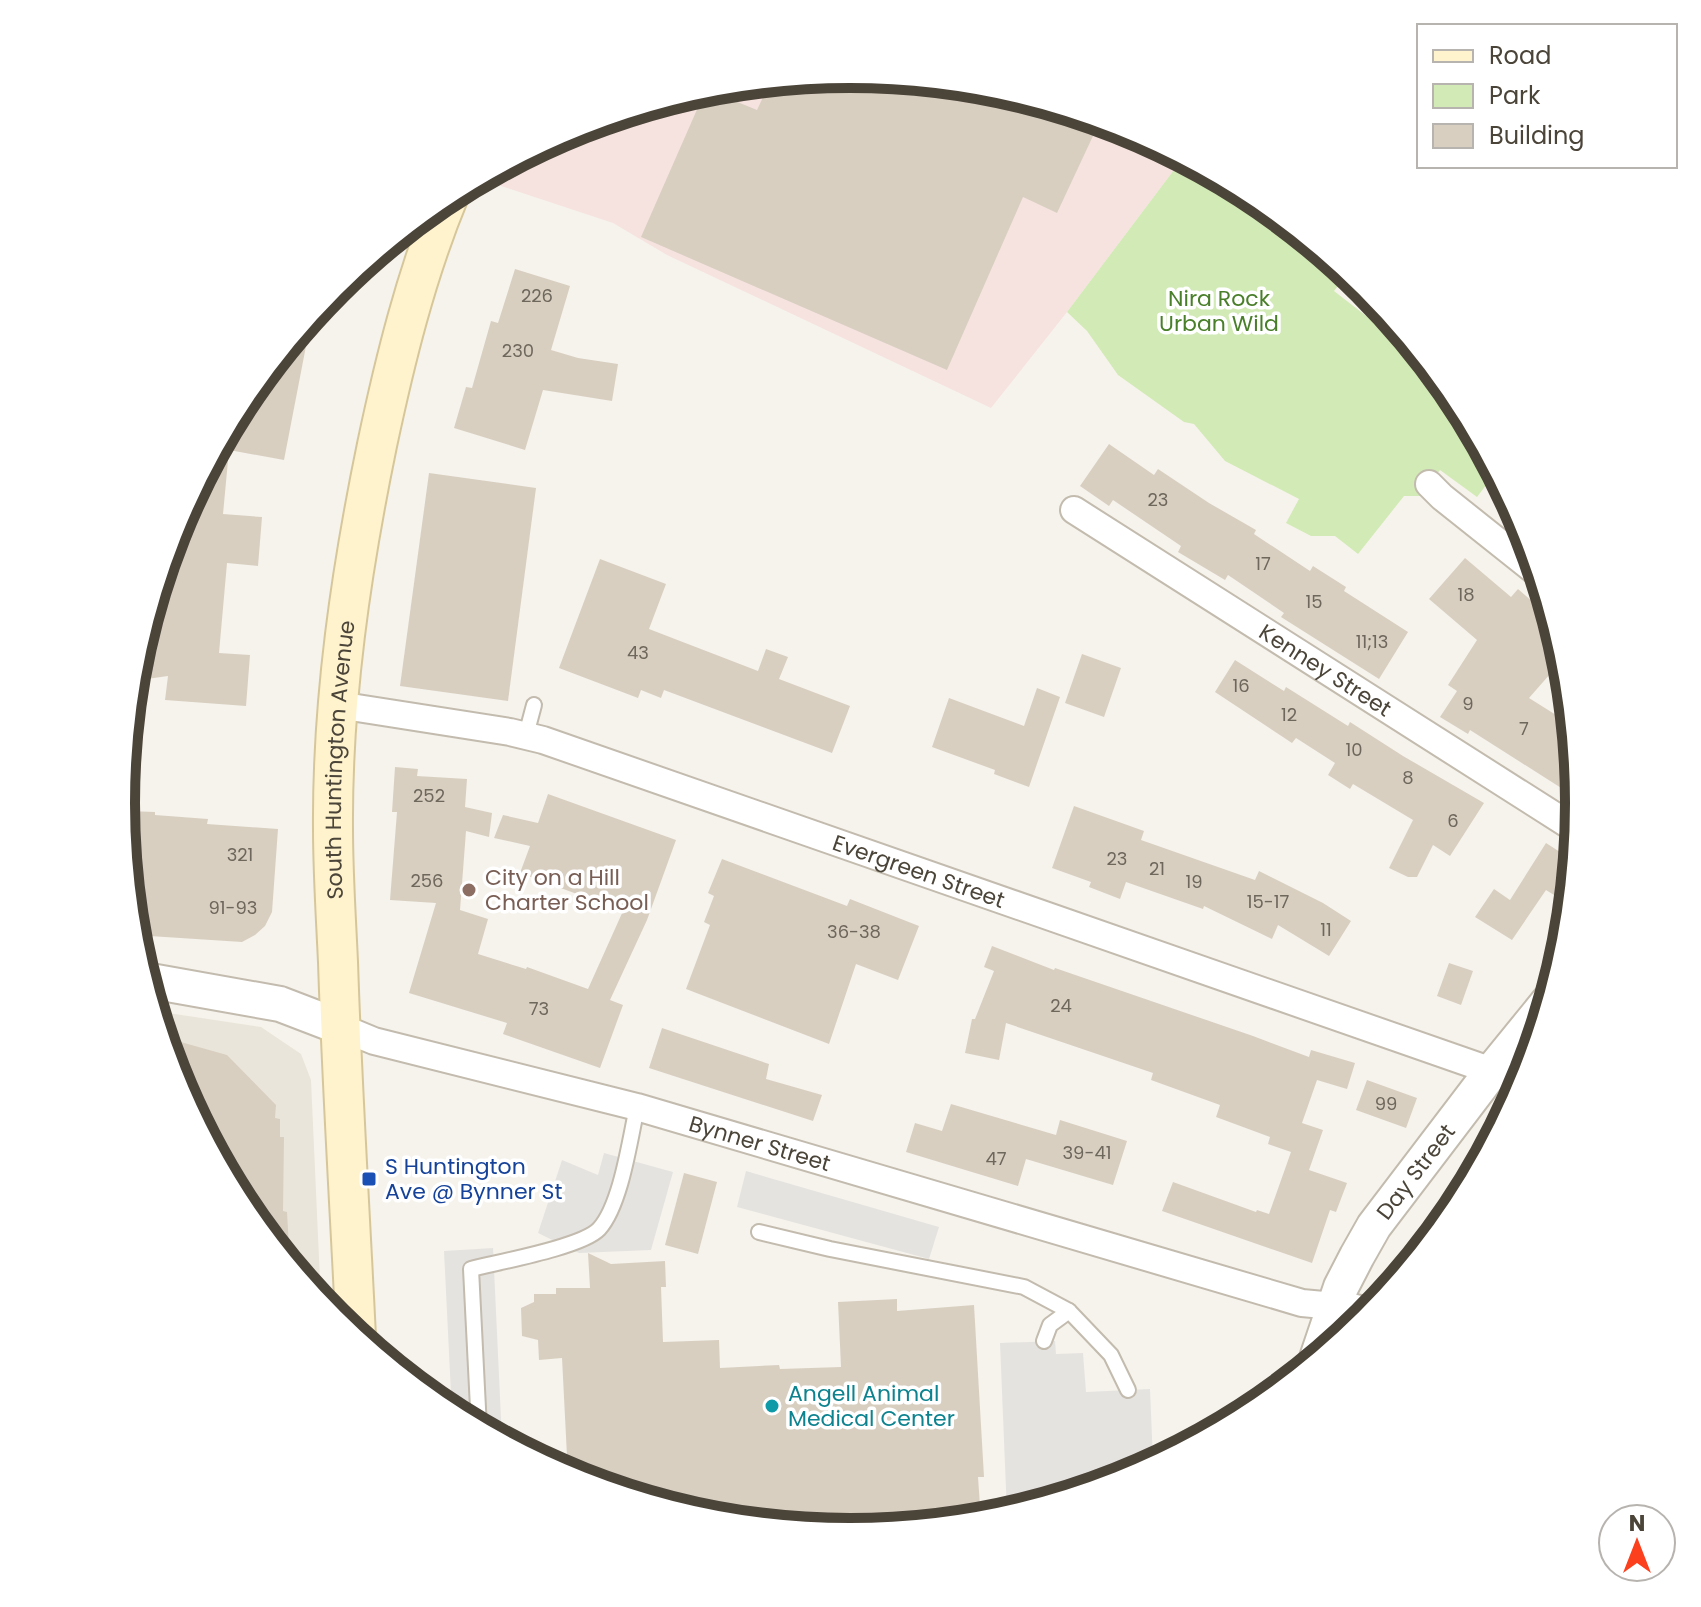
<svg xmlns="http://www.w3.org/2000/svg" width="1701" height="1607" font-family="Poppins,sans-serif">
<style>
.residential{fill:#eae5da}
.medical{fill:#f6e3e0}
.green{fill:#d2eab5}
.parking{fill:#e5e3e0}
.building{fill:#d8cfc1}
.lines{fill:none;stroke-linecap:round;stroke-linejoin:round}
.service-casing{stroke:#c2bbae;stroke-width:18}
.minor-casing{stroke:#c2bbae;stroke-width:30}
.tertiary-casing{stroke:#c2bbae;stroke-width:38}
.secondary-casing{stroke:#d6c79b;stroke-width:42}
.service{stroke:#fff;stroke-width:14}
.minor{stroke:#fff;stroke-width:26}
.tertiary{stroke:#fff;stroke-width:34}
.secondary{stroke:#fff3cd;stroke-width:38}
.education-dot{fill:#8d6e63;stroke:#fff;stroke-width:3}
.transit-dot{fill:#1a4fb4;stroke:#fff;stroke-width:3}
.culture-dot{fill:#0f9aa8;stroke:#fff;stroke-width:3}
.labels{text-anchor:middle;stroke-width:7;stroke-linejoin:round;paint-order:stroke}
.number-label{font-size:18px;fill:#6e675b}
.park-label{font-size:22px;fill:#4a7f2a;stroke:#fff}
.street-label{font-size:22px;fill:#4b4439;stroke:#fff}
.education-label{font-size:22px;fill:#785e54;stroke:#fff;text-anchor:start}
.transit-label{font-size:22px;fill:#164399;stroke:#fff;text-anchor:start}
.culture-label{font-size:22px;fill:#0d838f;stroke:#fff;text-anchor:start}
.rim{fill:none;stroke:#4b4439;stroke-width:10}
</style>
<rect width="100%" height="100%" fill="#f6f3ec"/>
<polygon class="residential" points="155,1011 261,1027 301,1054 311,1080 321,1303 244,1208 176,1082"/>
<polygon class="medical" points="851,74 993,88 1130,130 1183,158 1067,312 991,408 667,255 613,223 483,180 485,176 572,129 709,88"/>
<polygon class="green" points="1183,158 1256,197 1348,273 1334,291 1433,368 1457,399 1496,472 1477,497 1440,470 1420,496 1404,496 1358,554 1335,536 1311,536 1286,523 1299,499 1225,461 1194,424 1184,422 1118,375 1087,331 1067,312"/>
<g class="parking">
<polygon points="604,1153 673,1172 651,1250 579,1253 538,1233 562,1160 598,1175"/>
<polygon points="746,1171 939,1227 929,1259 737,1207"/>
<polygon points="493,1248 502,1440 452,1414 444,1251"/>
<polygon points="1055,1341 1056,1354 1083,1353 1086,1392 1150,1389 1153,1461 1160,1461 1129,1478 1007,1514 1000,1343"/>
</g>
<g class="building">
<polygon points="851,74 993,88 1100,121 1057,213 1023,197 947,370 641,237 706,89 757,110 770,82"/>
<polygon points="515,269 570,286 551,350 578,358 618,364 612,401 543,390 525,450 454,428 466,387 472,388 491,321 498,323"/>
<polygon points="312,315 284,460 229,450 223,514 262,517 258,566 227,563 219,653 250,655 246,706 165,700 168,676 133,681 135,661 161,577 175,578 180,519 244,398"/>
<polygon points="1109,444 1154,475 1158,469 1209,503 1256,530 1254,534 1310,571 1313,566 1346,587 1344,591 1408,632 1379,679 1281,617 1284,613 1228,575 1225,580 1178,552 1181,546 1113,500 1109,506 1080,486"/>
<polygon points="429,473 536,488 508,701 400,686"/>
<polygon points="1465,558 1511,597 1518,589 1554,620 1565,657 1529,698 1572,725 1580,800 1470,730 1468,734 1440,717 1457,691 1448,685 1477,640 1429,599"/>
<polygon points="600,559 666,584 649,629 758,671 766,649 788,657 779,679 850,706 832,753 664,690 661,698 641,690 638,698 559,668"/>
<polygon points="1082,654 1121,668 1104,717 1065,703"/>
<polygon points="1235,660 1284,691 1286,687 1348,726 1350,722 1403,756 1484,803 1450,856 1433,845 1417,877 1408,877 1389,868 1413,820 1353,784 1350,789 1328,775 1335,763 1296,738 1292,743 1215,692"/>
<polygon points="1037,688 1060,697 1029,787 994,774 995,770 932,747 949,698 1024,726"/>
<polygon points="395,767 418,769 417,776 467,779 465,807 492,813 489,837 466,831 460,910 488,919 478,954 526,969 527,967 588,989 623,911 520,873 530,846 494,838 503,815 538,823 548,794 676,840 647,920 610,1000 623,1005 600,1068 503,1034 507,1023 409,993 436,903 390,900 397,812 392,812"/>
<polygon points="1074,806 1144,831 1141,840 1255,880 1259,871 1323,903 1351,921 1329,956 1278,925 1272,939 1204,906 1203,909 1126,882 1120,899 1089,887 1091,882 1052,868"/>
<polygon points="128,811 155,812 155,815 208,819 207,824 278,829 272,912 265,926 255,935 242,942 134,935 126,854"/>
<polygon points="1546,843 1574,861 1570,905 1546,890 1512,940 1475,917 1494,889 1510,900"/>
<polygon points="722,859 847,906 850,899 919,926 898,980 856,964 829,1044 686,989 710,925 704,922 714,896 708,893"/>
<polygon points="992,946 1054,970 1055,968 1253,1036 1309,1057 1311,1050 1355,1063 1347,1089 1317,1080 1302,1123 1323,1130 1309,1170 1347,1183 1336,1212 1330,1210 1312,1263 1162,1211 1173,1182 1256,1212 1257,1210 1269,1214 1291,1152 1268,1144 1270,1137 1216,1117 1220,1105 1151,1080 1153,1073 1006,1023 999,1060 965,1053 972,1019 975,1019 994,971 984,967"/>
<polygon points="1449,963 1473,971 1461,1005 1437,996"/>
<polygon points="662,1028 769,1064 766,1079 822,1095 813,1121 649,1068"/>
<polygon points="163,1037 227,1055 276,1105 275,1118 280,1119 280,1137 284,1137 283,1211 287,1212 290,1264 244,1208 176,1082"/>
<polygon points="1367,1080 1417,1098 1406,1128 1356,1110"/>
<polygon points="951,1104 1056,1135 1060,1120 1127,1141 1113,1185 1026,1159 1018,1186 906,1152 915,1123 942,1131"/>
<polygon points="684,1173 717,1182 698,1254 665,1245"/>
<polygon points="588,1253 611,1264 665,1261 666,1287 661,1287 663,1342 719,1340 720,1368 779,1365 780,1369 841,1367 838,1302 897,1299 897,1311 974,1305 984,1477 978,1477 981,1520 850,1533 708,1519 568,1476 562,1358 539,1360 538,1340 522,1336 521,1308 534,1302 534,1294 556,1294 556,1288 590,1288"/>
</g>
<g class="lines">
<g class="service-casing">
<g id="service">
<polyline points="526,735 534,705"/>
<polyline points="759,1232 830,1249 1024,1287 1069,1311 1050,1325 1044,1341"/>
<polyline points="1069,1311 1111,1355 1128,1390"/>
<path d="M479 1428 471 1269C498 1262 582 1247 599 1229 621 1205 630 1139 637 1107"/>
</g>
</g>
<g class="minor-casing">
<g id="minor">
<polyline points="1429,484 1442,497 1540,575"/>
<path id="s1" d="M1074 510 1577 830"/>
<path id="s2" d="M338 705 510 732 543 740 1492 1071"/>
<path id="s3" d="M340 1027 374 1041 637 1107 1302 1303 1356 1308 1372 1312"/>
</g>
</g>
<g class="tertiary-casing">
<g id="tertiary">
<polyline points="145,980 280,1004 340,1027"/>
<path id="s4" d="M1316 1361 1341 1287 1357 1256 1374 1226 1492 1071 1549 1001"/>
</g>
</g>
<g class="secondary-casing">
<g id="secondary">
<path id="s5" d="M356 1337C350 1212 342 1087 338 962 336 918 333 874 333 829 332 700 351 571 377 445 395 360 416 275 449 195"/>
</g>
</g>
<use href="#service" class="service"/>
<use href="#minor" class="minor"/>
<use href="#tertiary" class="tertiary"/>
<use href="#secondary" class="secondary"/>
</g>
<circle class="education-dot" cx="469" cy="890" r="8"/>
<rect class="transit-dot" x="361" y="1171" width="16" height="16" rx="4"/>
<circle class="culture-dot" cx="772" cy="1406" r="8"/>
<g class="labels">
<g class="number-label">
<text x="537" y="302">226</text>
<text x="518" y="357">230</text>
<text x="1158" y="506">23</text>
<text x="1263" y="570">17</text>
<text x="1466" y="601">18</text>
<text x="1314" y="608">15</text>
<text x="1372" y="648">11;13</text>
<text x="638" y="659">43</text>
<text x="1241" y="692">16</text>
<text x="1468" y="710">9</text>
<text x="1289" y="721">12</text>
<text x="1524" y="735">7</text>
<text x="1354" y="756">10</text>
<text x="1408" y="784">8</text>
<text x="429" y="802">252</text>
<text x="1453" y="827">6</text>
<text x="240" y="861">321</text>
<text x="1117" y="865">23</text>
<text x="1157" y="875">21</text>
<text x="427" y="887">256</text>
<text x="1194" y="888">19</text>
<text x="1268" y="908">15-17</text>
<text x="233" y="914">91-93</text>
<text x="1326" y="936">11</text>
<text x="854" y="938">36-38</text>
<text x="1061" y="1012">24</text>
<text x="539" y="1015">73</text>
<text x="1386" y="1110">99</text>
<text x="1087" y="1159">39-41</text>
<text x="996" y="1165">47</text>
</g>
<g class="park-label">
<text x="1219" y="306">Nira Rock<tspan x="1219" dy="25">Urban Wild</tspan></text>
</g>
<g class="street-label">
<text dy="8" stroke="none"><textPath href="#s1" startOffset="298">Kenney Street</textPath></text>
<text dy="8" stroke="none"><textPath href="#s5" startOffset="578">South Huntington Avenue</textPath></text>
<text dy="8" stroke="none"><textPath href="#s2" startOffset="606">Evergreen Street</textPath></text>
<text dy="8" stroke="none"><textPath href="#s3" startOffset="436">Bynner Street</textPath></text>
<text dy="8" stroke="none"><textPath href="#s4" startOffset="216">Day Street</textPath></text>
</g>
<g class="education-label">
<text x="485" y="885">City on a Hill<tspan x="485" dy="25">Charter School</tspan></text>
</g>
<g class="transit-label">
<text x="385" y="1174">S Huntington<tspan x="385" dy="25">Ave @ Bynner St</tspan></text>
</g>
<g class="culture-label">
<text x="788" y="1401">Angell Animal<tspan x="788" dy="25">Medical Center</tspan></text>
</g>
</g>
<path d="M0 0H1701V1607H0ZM135 803a715 715 0 1 1 1430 0a715 715 0 1 1-1430 0Z" fill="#fff" fill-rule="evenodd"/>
<path class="rim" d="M135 803a715 715 0 1 1 1430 0a715 715 0 1 1-1430 0Z"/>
<rect x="1417" y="24" width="260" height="144" fill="#ffffff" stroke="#b7b4b0" stroke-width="2"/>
<rect x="1433" y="50" width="40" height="12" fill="#fff3cd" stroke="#b7b4b0" stroke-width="2"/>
<text x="1489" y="64" font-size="24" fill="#4b4439">Road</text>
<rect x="1433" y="84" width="40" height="24" fill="#d2eab5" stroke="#b7b4b0" stroke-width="2"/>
<text x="1489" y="104" font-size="24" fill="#4b4439">Park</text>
<rect x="1433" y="124" width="40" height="24" fill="#d8cfc1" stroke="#b7b4b0" stroke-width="2"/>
<text x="1489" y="144" font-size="24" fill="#4b4439">Building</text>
<g transform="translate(1637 1543)"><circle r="38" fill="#ffffff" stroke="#b7b4b0" stroke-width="2"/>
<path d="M0-6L14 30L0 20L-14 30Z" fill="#fc3f1d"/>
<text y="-12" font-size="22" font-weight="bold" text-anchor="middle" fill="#4b4439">N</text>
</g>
</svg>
